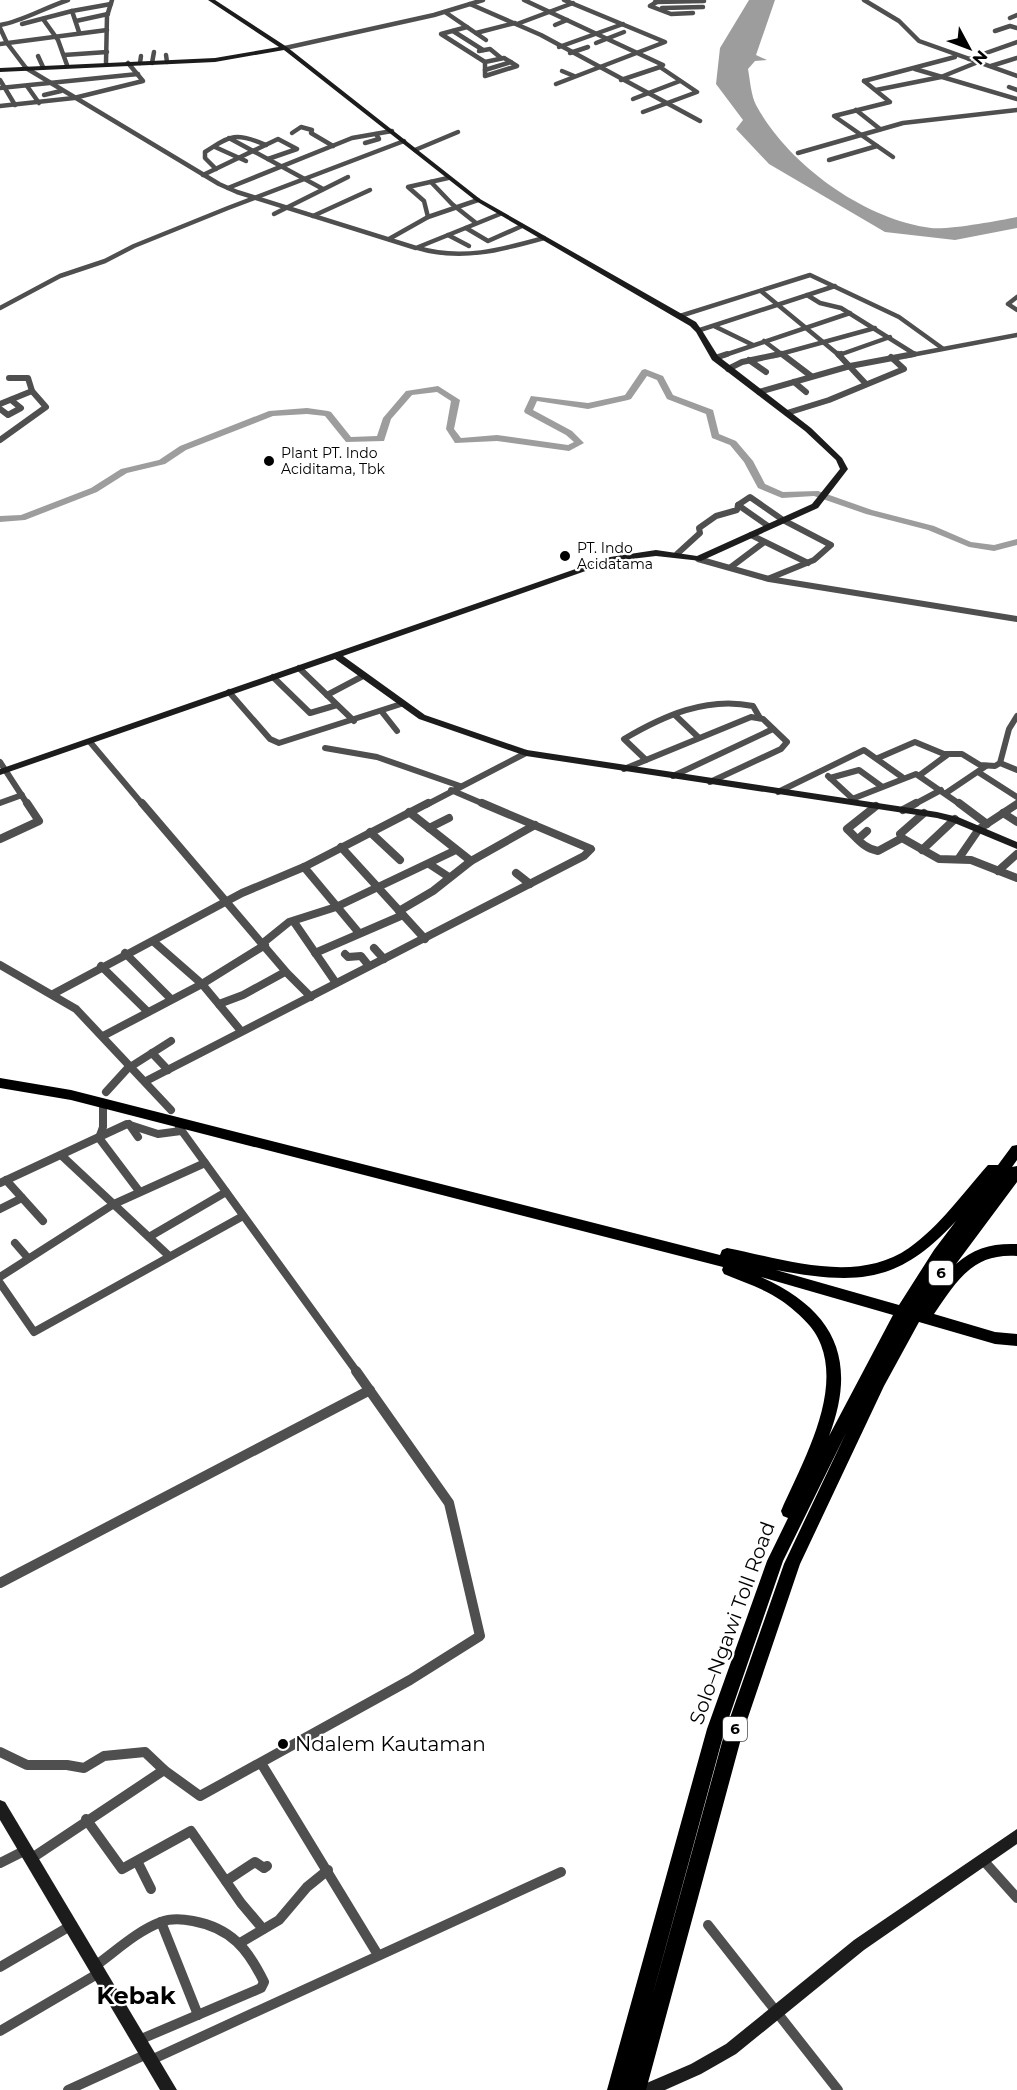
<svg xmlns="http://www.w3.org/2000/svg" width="1017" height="2090" font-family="Montserrat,sans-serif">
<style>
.water{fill:#9d9d9d}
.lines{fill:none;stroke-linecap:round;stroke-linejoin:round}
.river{fill:#9d9d9d;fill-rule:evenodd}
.street-far3{stroke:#4f4f4f;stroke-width:4.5}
.street-far2{stroke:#4f4f4f;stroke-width:6}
.street-far1{stroke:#4f4f4f;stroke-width:8}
.street{stroke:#4f4f4f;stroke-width:10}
.secondary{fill:#1c1c1c;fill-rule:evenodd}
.highway{fill:#000;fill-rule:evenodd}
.poi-dot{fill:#000;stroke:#fff;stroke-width:2}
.labels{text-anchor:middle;stroke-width:4.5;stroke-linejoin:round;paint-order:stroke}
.far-poi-label{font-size:14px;fill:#000;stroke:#fff;text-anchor:start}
.shield{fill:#fff;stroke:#4c4c4c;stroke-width:1.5}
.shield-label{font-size:15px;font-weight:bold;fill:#000}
.near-street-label{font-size:20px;fill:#000;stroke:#fff}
.near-poi-label{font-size:20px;fill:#000;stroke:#fff;text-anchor:start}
.near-quarter-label{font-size:24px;font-weight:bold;fill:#000;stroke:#fff}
</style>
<rect width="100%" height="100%" fill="#fff"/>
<path class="water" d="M749 0H775L756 55 767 60 755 61 748 69C750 80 751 95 756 105 788 164 863 219 931 228 949 230 997 221 1017 217V228L955 240 885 232 769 164 736 129 743 120 716 84 720 48Z"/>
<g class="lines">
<polygon class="river" points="645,369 663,376 673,395 713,410 719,434 736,441 753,461 765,484 783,492 818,491 872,510 934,526 971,542 994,545 1017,539 1017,545 994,551 969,547 928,530 866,514 814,496 782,498 758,488 744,462 730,445 712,438 706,414 667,399 657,380 647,376 631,399 628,400 588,409 537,401 533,410 572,431 584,443 569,451 497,441 455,443 446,429 451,401 437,392 412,395 391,419 384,441 346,442 325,416 307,414 273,416 186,450 165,464 127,473 97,492 25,520 0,522 0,516 21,515 91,488 121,469 159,460 180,446 269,411 307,408 328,411 331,412 351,437 377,436 383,418 406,391 438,386 460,400 454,429 461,438 497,435 568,445 574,442 566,435 525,413 524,411 531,396 588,403 625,395 642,370"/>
<g class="street-far3">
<polyline points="524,0 663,65 660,67 697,92 643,112"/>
<polyline points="660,0 650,6 671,14 693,13"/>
<polyline points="864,0 899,21 919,41 1017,76"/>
<polyline points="655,2 704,1"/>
<polyline points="470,4 541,35 700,121"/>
<polyline points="662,8 703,7"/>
<polyline points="445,12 486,40"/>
<polyline points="1010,18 1017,15"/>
<polyline points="43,19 58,40 67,65"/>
<polyline points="76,21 108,14"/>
<polyline points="22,24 72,11"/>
<polyline points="517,24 573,3"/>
<path d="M0 25C21 22 46 7 68 0"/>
<polyline points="555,25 567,20"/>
<polyline points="467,27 441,34 485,62"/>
<polyline points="0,28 7,43 26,68 219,184 237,192 416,248 500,214"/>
<polyline points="453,31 483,50"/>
<polyline points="995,31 1010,26 1017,28"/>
<polyline points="79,32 72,11 111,4"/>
<polyline points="476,33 515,23"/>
<polyline points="596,43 624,32"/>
<polyline points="0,44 107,30"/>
<polyline points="559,47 623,24"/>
<polyline points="285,48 434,15 483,0"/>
<polyline points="479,51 490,49 501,58"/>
<polyline points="570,53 588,47"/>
<polyline points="64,55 107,52"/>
<polyline points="166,55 167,62"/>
<polyline points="38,56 43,67"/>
<polygon points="504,58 517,66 485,76 485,62"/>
<polyline points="969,59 1017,42"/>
<polyline points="106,63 107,16 112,0"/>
<polyline points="140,63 141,56"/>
<polyline points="152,63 154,52"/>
<polyline points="991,66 1017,58"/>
<polyline points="915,69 1017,99"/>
<polyline points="485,70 511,62"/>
<polyline points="562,71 574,76"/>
<polyline points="0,80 15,105"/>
<polyline points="621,80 660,67"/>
<polyline points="864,81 890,102 834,116 893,157"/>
<polyline points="864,81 955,57"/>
<polyline points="556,84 665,42 564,0"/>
<polyline points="27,86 39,103"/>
<polyline points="1009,87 1017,90"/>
<polyline points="0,88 138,74"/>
<polyline points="876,90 941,77 978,62"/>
<polyline points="44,95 61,91"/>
<polyline points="633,99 680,81"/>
<polyline points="0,106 74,98 143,81 128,63"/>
<polyline points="856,110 880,129"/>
<polyline points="292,133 301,127 312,130 311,133 333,146"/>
<polyline points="229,138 323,189"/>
<polyline points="365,143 379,139 376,134"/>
<polyline points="215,147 246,161"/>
<polyline points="415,150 458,132"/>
<polyline points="798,153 903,123 1017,110"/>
<polyline points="829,160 877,146"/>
<path d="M216 169 205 158V152C231 135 236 132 266 145"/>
<polyline points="203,175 278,139 297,149 268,159"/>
<polyline points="431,182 452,204 476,223"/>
<polyline points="228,188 352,138 392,131"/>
<polyline points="274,214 348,177"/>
<polyline points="313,216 370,190"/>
<polyline points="428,217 424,201 408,187 448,178"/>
<polyline points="466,228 488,241 522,226"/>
<polyline points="448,235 469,246"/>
<polyline points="389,239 428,217 478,200"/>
<path d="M418 248C461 261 501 250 544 238"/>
<polyline points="761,291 840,356"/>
<polyline points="807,295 820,303 841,308 913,353"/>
<polyline points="1017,297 1008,304 1017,310"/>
<polyline points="0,308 60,276 105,261 134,246 228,208 404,141"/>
<polyline points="680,316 810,275 899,317 942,348"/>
<polyline points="714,326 753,345"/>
<polyline points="700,330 835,286"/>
<polyline points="764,341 784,356"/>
<polyline points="839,355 890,337"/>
<polyline points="722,356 850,313"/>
<polyline points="773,356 875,328"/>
<polyline points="906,356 1017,335"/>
</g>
<g class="street-far2">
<polyline points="782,354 811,376"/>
<polyline points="838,354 866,384"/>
<polyline points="839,355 841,354"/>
<polyline points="715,358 727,354"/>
<polyline points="749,360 766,372"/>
<polyline points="728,369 742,362 780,354"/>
<polyline points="794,382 806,392"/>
<polyline points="759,392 850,366 914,354"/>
<polyline points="0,404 32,391"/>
<polyline points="0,409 8,415 21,408 11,400"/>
<polyline points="787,413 829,400 904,369 891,357"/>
<polyline points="0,440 46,407 32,391 28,378 9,378"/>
<polyline points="738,505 768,526"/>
<polyline points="751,535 808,563"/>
<polyline points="677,554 700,533 699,528 716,516 737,510 738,505 750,497 783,520 831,545 814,560 770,578"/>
<polyline points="698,559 769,579 1017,619"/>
<polyline points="731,567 763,543"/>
<polyline points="299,668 354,721"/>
<polyline points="273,677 310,713 337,705"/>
<polyline points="229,692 270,739 279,743 401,704"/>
<polyline points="327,695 363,676"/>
<polyline points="382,712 397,731"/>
<polyline points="675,715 698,737"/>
<polyline points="90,742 143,805"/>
<polyline points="325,748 377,757 460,786"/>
<polyline points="878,758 915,742 944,754 962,754 980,765 995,766 1000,763 1009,729 1017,716"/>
<path d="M646 760 624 739C663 716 707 696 753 706L760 718"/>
<polyline points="0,762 28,805"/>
<polyline points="1000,763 1017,770"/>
<polyline points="624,769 751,717 763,719 787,742 781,749 710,782"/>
<polyline points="978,772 1017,797"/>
<polyline points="920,775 947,755"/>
<polyline points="673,776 773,729"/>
<polyline points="828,776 854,800"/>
<polyline points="830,778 859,770 881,786"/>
<polyline points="451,790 486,805"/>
<polyline points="778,792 864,750 902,777"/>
<polyline points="946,793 986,766"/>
<polyline points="852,799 916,774 961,805"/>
<polyline points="0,803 22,795"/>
<polyline points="426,805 526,753"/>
<polyline points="913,805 941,790"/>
</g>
<g class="street-far1">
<polyline points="142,803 287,973 311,997"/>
<polyline points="959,803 987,824"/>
<path d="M876 806 847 829C858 839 863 848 878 851L902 838 939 859 971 860 1017 878"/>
<polyline points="903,810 916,803"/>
<polyline points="409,812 471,861"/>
<polyline points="1003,813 1017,822"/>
<polyline points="429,828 449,818"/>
<polyline points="370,832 400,860"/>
<polyline points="902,838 900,834 924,813"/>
<polyline points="0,839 39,821 27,803"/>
<polyline points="858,839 867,831"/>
<polyline points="341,847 425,939"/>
<polyline points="922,850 955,819"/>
<polyline points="959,858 979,829 1017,804"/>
<polyline points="429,864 449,877"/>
<polyline points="304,867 359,933"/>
<polyline points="998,871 1017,854"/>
<polyline points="516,873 530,884"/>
<polyline points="399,911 433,891 471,861 535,825"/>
<polyline points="294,922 336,983"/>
<polyline points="154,942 202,984 241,1031"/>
<polyline points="263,943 289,922 336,907 456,850"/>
<polyline points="374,948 384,959"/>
<polyline points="125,953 171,999"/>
<polyline points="315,953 403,915"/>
<polyline points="345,954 348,957 361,956 369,966"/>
<polyline points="0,965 76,1009 171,1110"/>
<polyline points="101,966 148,1012"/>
<polyline points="53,994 242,893 304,867 428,803"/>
<polyline points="219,1004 243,995 285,972"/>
<polyline points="103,1036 202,984 265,945"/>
<polyline points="152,1053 168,1070"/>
<polyline points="146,1081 584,856 591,849 482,803"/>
<polyline points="106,1092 127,1069 171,1041"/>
<polyline points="129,1124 138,1137"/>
<polyline points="179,1127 357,1372"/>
<polyline points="99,1138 139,1191"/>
<polyline points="99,1138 103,1127 103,1108"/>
<polyline points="61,1155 168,1255"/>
<polyline points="6,1180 43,1221"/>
<polyline points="0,1183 127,1124 158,1134 181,1131"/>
<polyline points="0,1209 22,1198"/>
<polyline points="149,1237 226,1192"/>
<polyline points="15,1243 28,1258"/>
<polyline points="0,1277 114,1204 205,1163"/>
<polyline points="0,1283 34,1332 243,1216"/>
</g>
<g class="street">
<polyline points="0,1583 370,1390"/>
<polyline points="0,1752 27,1765 67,1765 84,1768 104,1756 145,1752 164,1770 200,1796 410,1680 480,1636 449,1503 356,1371"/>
<polyline points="261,1763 378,1955"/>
<polyline points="86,1819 122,1869 191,1831 241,1903 263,1929"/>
<polyline points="32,1858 164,1770"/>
<polyline points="983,1860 1017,1898"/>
<polyline points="0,1863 26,1850"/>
<polyline points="138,1863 151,1889"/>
<polyline points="226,1881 255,1862 264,1868 267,1866"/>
<polyline points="161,1922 198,2015"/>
<polyline points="708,1925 838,2090"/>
<polyline points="240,1943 279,1920 307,1887 328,1870"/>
<path d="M95 1966C116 1951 137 1931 161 1922 171 1918 183 1919 193 1921 231 1928 248 1949 264 1982L261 1988 139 2040"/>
<polyline points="0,1967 72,1925"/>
<polyline points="0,2031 99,1973"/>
<polyline points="151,2060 561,1872"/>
<polyline points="68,2090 147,2054"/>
</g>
<g class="secondary">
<polygon points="208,0 215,0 287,47 480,199 696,322 703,332 718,356 811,428 842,458 848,469 818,508 701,561 656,556 614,561 343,656 425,715 527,750 937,812 958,817 1017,842 1017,849 952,822 937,818 526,756 419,719 335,659 0,775 0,769 610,557 656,550 697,556 812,504 840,469 836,460 805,431 712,360 696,332 690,326 476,201 284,50 215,62 0,72 0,68 215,58 279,47"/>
<polygon points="0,1800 5,1802 177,2090 160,2090 0,1820"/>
<polygon points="1017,1829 1017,1844 864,1950 736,2054 701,2074 665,2090 639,2090 642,2085 691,2064 726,2044 854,1940"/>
</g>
<path class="highway" d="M0 1078 71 1090 720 1255 722 1250 727 1248C784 1259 856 1285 909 1248 940 1226 963 1193 988 1165H998L1012 1146 1017 1145V1160L1012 1167 1017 1166V1182L956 1264C974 1248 992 1243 1017 1244V1256C972 1253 957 1281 934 1314L995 1332 1017 1334V1346L995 1344 919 1322 884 1386 800 1564 742 1735 646 2090H607L707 1729 767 1561 788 1518 783 1516 781 1511C801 1465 841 1397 821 1345 815 1327 797 1312 782 1301 765 1289 743 1282 724 1274L722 1270 723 1267 71 1100 0 1088ZM956 1221 934 1250 899 1305 776 1270C858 1285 898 1284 956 1221ZM761 1277 893 1315 829 1436C858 1360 835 1310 761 1277ZM846 1433 784 1564 724 1735 651 2001 725 1729 783 1561Z"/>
</g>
<g class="poi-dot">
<circle cx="269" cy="461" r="6"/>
<circle cx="565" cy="556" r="6"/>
<circle cx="283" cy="1744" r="6"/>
</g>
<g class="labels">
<g class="far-poi-label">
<text x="281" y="458">Plant PT. Indo<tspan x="281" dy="16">Aciditama, Tbk</tspan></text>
<text x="577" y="553">PT. Indo<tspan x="577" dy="16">Acidatama</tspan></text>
</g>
<g class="shield">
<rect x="929" y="1261" width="24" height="24" rx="4.5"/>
<rect x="723" y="1717" width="24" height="24" rx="4.5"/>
</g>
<g class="shield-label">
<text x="941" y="1278">6</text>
<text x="735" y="1734">6</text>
</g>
<g class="near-street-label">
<text transform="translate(732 1623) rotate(-70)" y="7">Solo–Ngawi Toll Road</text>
</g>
<g class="near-poi-label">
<text x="295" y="1751">Ndalem Kautaman</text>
</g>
<g class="near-quarter-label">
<text x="136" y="2004">Kebak</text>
</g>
</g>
<g transform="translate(969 48) rotate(131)" stroke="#ffffff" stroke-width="4.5" paint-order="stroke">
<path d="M0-4.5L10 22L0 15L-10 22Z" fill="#000000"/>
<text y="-9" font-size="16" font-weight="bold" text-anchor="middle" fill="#000000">N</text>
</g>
</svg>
